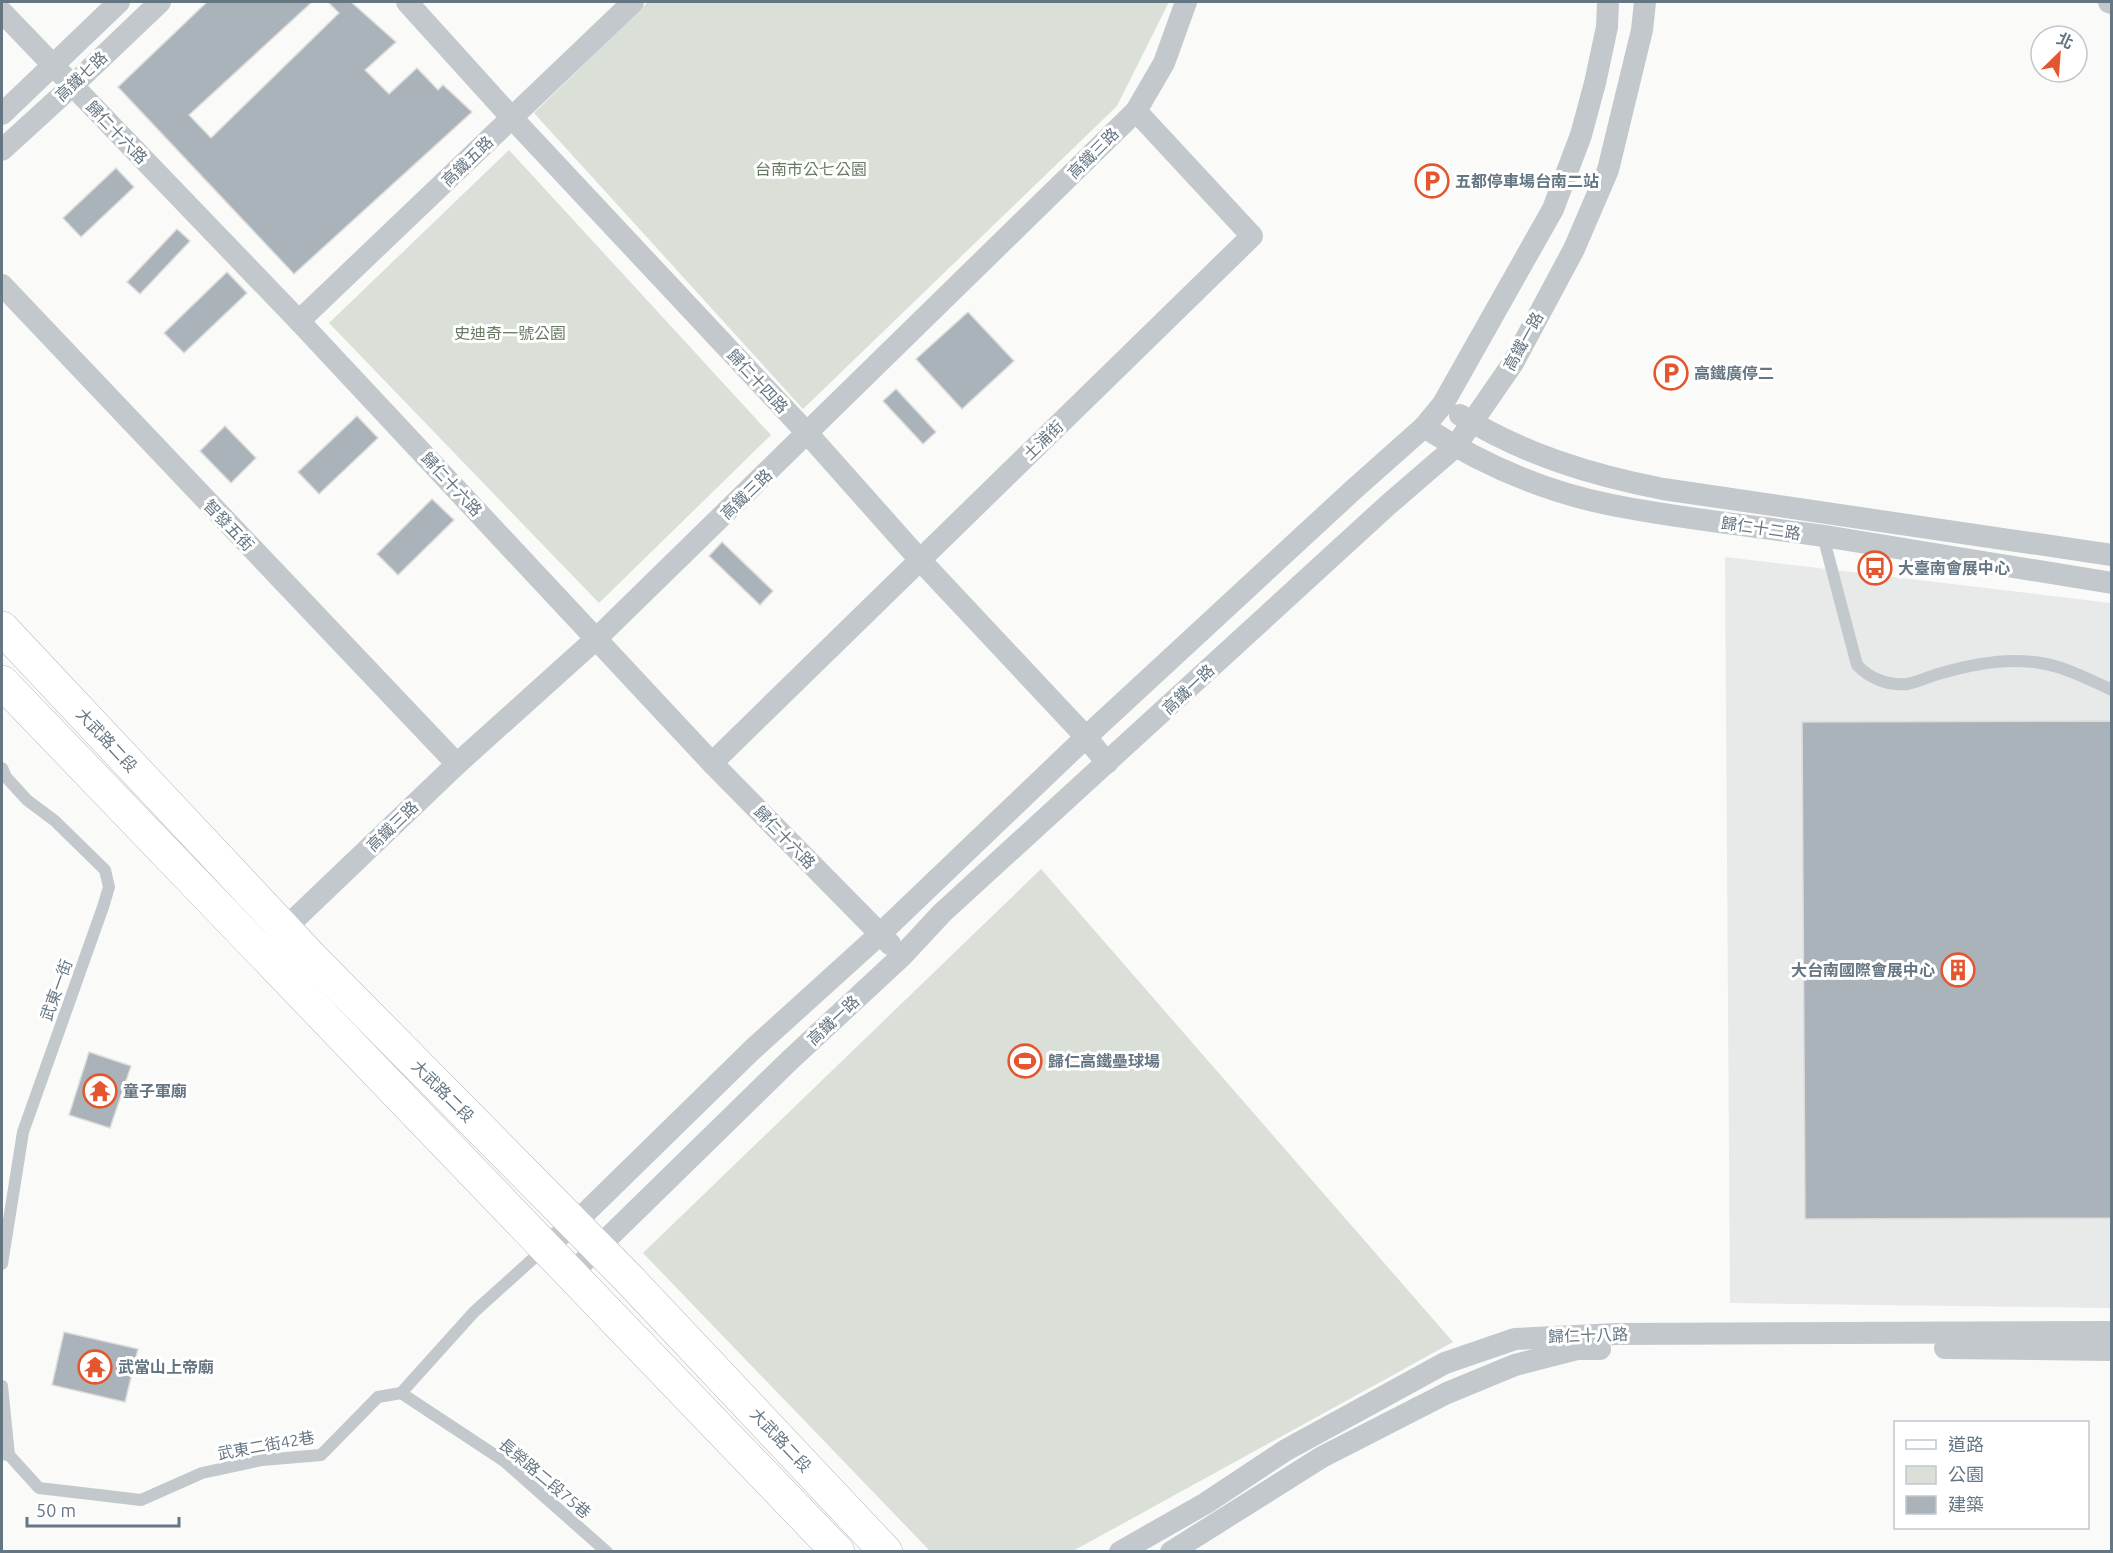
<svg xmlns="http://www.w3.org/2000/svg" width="2113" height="1553" font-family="Ubuntu,'Noto Sans TC',sans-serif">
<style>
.built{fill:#e8e9e9}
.green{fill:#dadfd7}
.building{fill:#aab3b9;stroke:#dcdcda;stroke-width:1.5}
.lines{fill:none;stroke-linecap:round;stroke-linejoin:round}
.secondary-casing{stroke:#b3babf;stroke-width:34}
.lane{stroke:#c3c8cc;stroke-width:12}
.street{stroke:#c3c8cc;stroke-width:22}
.secondary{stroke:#fff;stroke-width:33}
.labels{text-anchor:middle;stroke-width:6;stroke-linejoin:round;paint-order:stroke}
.street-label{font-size:16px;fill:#657683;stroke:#fff}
.park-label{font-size:16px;fill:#687a64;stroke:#fff}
.poi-label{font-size:16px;font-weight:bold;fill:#657683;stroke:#fff;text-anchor:start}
</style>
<rect width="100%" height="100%" fill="#fafaf8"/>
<polygon class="built" points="1725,557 2111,603 2111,1308 1730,1303"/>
<g class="green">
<polygon points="648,2 1169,2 1117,106 803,409 534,113"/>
<polygon points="509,150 771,435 599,603 329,323"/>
<polygon points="1041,869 1453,1342 1073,1551 930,1551 643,1253"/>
</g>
<g class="building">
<polygon points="207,2 312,2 189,115 211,138 339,13 328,2 351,2 396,42 365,70 389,94 417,68 438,90 443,85 472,112 294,274 118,87"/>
<polygon points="116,168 134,187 81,237 63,218"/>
<polygon points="177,229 190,241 140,294 127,282"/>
<polygon points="227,272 247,293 184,353 164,333"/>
<polygon points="968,312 1014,361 962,409 916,359"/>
<polygon points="896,389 936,432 923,444 883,401"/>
<polygon points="357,416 378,438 319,494 298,472"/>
<polygon points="225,426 256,458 231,483 200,451"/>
<polygon points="432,499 454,520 398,575 377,554"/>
<polygon points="722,542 773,591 760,605 709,556"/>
<polygon points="2112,721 2112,1218 1805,1219 1802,722"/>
<polygon points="89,1052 131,1066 110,1128 69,1115"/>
<polygon points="64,1332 138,1349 125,1402 52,1385"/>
</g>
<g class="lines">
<g class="secondary-casing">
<g id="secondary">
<polyline points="2,628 311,957 629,1279 886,1552"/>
<polyline points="2,682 838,1552"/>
</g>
</g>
<g class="lane">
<path d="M1823 536 1857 665C1869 678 1888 686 1907 684 1917 682 1928 677 1938 674 1968 665 2002 658 2034 662 2062 665 2086 678 2112 690"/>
<polyline points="2,768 6,777 27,800 55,821 105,870 109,887 103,907 23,1132 2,1264"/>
<polyline points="2,1386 9,1455"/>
<polyline points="401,1393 504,1461 607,1552"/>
<polyline points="2,1454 9,1455 39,1488 141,1500 202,1473 262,1460 321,1455 378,1397 401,1393 474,1312 546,1247"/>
</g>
<g class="street">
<polyline points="407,2 512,118 808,434 920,560 1086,737 1107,763"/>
<polyline points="2109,2 2112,3"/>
<polyline points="2,12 299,321 712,763 890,944"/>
<polyline points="2,114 119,2"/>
<polyline points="2,150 72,86 160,2"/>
<polyline points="2,285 457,764"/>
<polyline points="299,321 633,2"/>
<path d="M1460 415C1523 454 1591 475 1663 489L2112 555"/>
<path d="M1424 427C1481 464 1546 492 1612 505 1682 519 1754 526 1824 536 1920 551 2016 568 2112 583"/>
<polyline points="712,763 1252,236 1136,111"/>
<polyline points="275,938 457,764 597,638 1136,111 1164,63 1186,2"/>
<polyline points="546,1247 574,1224 752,1050 880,934 1086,737 1352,491 1424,427 1443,404 1553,209 1581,135 1595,83 1607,27 1608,2"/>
<polyline points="572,1273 789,1061 902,956 942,913 1389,504 1455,447 1513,363 1574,249 1608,170 1642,30 1645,2"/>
<polyline points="1945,1348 2112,1350"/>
<polyline points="1120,1552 1206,1503 1286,1450 1445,1363 1515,1339 1616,1334 2112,1332"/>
<polyline points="1171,1552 1322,1457 1447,1393 1515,1365 1577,1349 1600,1349"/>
</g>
<use href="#secondary" class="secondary"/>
</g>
<defs>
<g id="parking-ring" transform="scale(1.725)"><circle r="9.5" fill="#fff" stroke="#e4572e" stroke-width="1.5"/><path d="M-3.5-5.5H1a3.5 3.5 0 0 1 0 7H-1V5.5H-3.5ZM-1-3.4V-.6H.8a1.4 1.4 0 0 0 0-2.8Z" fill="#e4572e"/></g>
<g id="bus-ring" transform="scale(1.725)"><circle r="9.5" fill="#fff" stroke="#e4572e" stroke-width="1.5"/><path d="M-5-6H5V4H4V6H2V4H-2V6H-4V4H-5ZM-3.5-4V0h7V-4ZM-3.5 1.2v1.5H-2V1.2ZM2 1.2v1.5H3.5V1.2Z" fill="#e4572e"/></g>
<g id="building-ring" transform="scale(1.725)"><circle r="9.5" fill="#fff" stroke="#e4572e" stroke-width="1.5"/><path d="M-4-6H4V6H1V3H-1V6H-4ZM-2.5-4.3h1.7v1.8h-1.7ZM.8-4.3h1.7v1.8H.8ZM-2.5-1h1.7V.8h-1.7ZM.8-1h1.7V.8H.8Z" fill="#e4572e"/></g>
<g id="stadium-ring" transform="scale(1.725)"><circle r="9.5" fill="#fff" stroke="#e4572e" stroke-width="1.5"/><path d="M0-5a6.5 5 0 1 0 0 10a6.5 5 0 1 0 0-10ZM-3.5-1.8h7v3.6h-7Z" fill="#e4572e"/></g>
<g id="temple-ring" transform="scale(1.725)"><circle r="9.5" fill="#fff" stroke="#e4572e" stroke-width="1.5"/><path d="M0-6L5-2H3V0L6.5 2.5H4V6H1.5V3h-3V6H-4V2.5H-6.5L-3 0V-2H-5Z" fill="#e4572e"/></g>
</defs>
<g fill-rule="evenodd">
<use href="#parking-ring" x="1432" y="181"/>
<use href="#parking-ring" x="1671" y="373"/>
<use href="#bus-ring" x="1875" y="568"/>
<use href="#building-ring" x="1958" y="970"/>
<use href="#stadium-ring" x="1025" y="1061"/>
<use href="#temple-ring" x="100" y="1091"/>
<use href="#temple-ring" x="95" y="1367"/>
</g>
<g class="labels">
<g class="street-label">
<text transform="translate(81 76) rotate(-43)" y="6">高鐵七路</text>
<text transform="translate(117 132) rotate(46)" y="6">歸仁十六路</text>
<text transform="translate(1093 153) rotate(-45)" y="6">高鐵三路</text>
<text transform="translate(467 161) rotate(-44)" y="6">高鐵五路</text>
<text transform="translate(1523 341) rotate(-61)" y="6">高鐵一路</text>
<text transform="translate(758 381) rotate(47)" y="6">歸仁十四路</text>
<text transform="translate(1043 440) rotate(-44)" y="6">土浦街</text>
<text transform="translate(452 484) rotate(47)" y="6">歸仁十六路</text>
<text transform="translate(746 494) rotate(-44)" y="6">高鐵三路</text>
<text transform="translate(229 525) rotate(46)" y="6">智發五街</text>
<text transform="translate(1761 528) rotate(8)" y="6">歸仁十二路</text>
<text transform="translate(1188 689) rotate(-43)" y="6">高鐵一路</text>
<text transform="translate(107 740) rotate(47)" y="6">大武路二段</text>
<text transform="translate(392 826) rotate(-44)" y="6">高鐵三路</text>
<text transform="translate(785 837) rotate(46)" y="6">歸仁十六路</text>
<text transform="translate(56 990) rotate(-70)" y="6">武東一街</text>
<text transform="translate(833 1020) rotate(-43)" y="6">高鐵一路</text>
<text transform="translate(443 1091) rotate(45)" y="6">大武路二段</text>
<text transform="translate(1588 1335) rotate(-2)" y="6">歸仁十八路</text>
<text transform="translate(781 1440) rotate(47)" y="6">大武路二段</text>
<text transform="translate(266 1445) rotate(-10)" y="6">武東二街42巷</text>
<text transform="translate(545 1478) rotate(40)" y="6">長榮路二段75巷</text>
</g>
<g class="park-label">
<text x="811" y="175">台南市公七公園</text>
<text x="510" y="339">史迪奇一號公園</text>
</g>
<g class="poi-label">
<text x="1455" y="187">五都停車場台南二站</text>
<text x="1694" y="379">高鐵廣停二</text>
<text x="1898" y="574">大臺南會展中心</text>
<text x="1935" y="976" text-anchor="end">大台南國際會展中心</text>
<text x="1048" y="1067">歸仁高鐵壘球場</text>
<text x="123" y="1097">童子軍廟</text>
<text x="118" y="1373">武當山上帝廟</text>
</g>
</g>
<rect width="2113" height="1553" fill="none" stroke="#657683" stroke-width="6"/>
<rect x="1894" y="1421" width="195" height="108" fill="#ffffff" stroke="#c1c8cd" stroke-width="1.5"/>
<rect x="1906" y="1440" width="30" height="9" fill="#ffffff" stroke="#c1c8cd" stroke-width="1.5"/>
<text x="1948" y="1451" font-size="18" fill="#657683">道路</text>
<rect x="1906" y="1466" width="30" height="18" fill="#dadfd7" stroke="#c1c8cd" stroke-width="1.5"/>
<text x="1948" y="1481" font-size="18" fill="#657683">公園</text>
<rect x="1906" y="1496" width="30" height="18" fill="#aab3b9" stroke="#c1c8cd" stroke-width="1.5"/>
<text x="1948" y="1511" font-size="18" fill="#657683">建築</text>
<g transform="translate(2059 54) rotate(25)"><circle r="28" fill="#ffffff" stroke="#c1c8cd" stroke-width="1.5"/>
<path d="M0-4.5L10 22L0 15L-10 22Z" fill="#e4572e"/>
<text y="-9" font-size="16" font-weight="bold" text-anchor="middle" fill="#657683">北</text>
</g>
<path d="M27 1517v9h152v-9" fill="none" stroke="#657683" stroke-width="3"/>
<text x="36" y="1517" font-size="18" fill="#657683" stroke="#ffffff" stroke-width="4.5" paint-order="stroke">50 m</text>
</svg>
